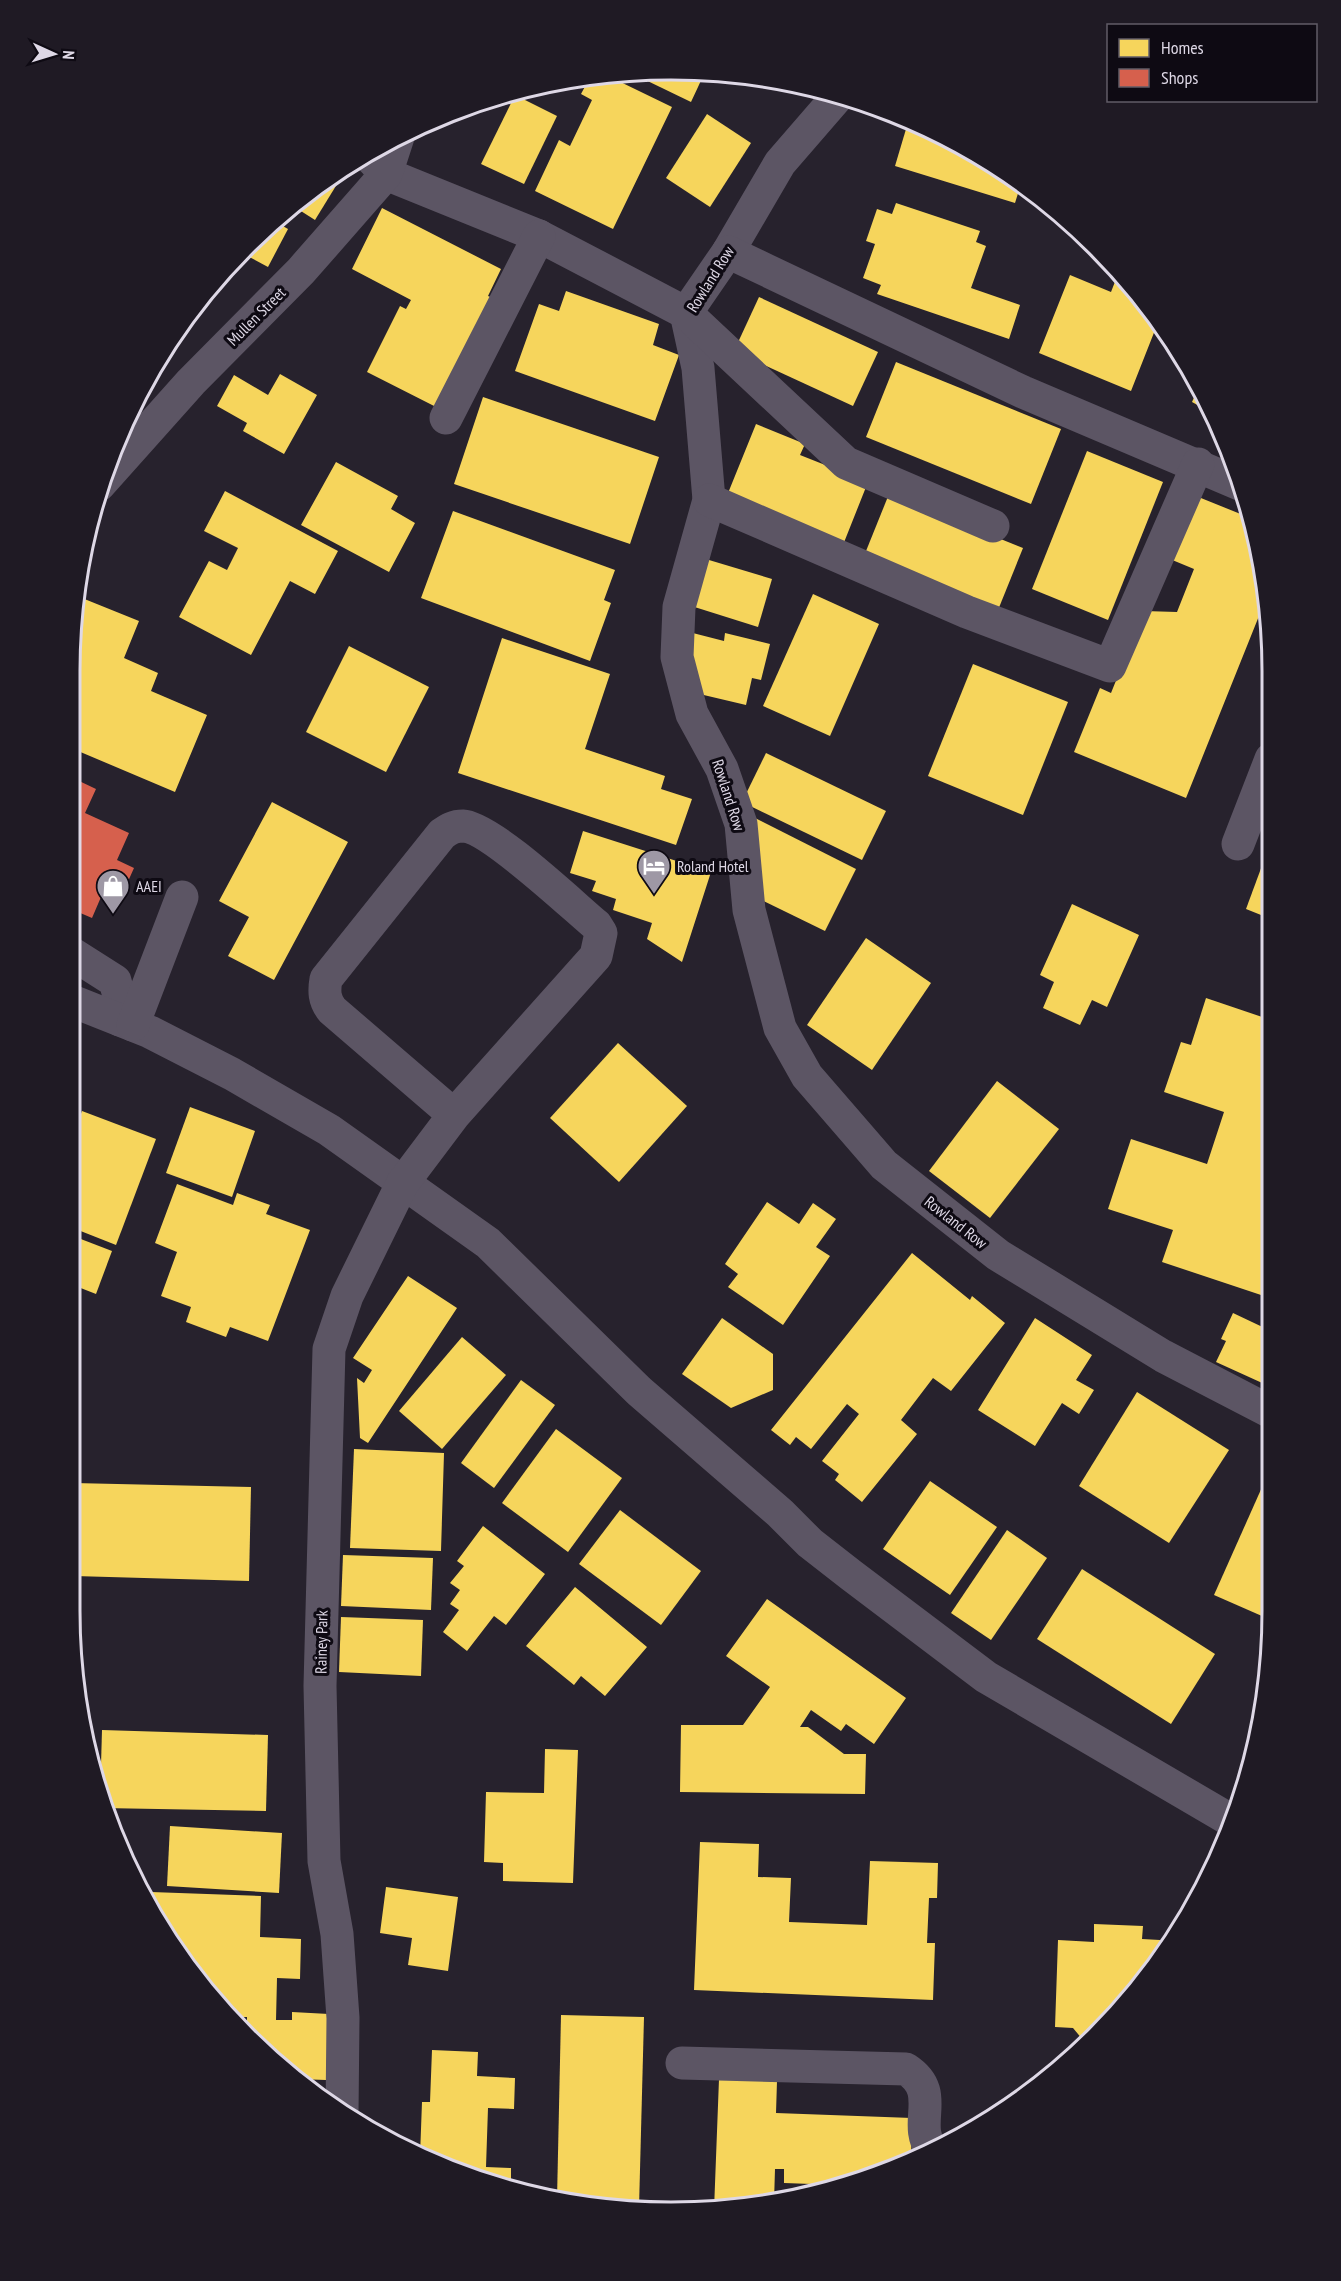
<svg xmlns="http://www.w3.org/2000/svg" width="1341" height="2281" font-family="'PT Sans Narrow',sans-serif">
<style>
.homes{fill:#f6d55c}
.shops{fill:#d6604d}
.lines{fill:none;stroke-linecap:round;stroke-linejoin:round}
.minor{stroke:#5c5564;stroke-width:33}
.labels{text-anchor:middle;stroke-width:6;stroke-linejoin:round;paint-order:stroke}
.street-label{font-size:16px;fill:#ded8e6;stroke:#0e0a13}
.poi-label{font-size:16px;fill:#ded8e6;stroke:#0e0a13;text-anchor:start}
.rim{fill:none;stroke:#ded8e6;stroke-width:3}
</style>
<rect width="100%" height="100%" fill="#27222d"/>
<g class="homes">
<polygon points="670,69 705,72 691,102 631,73"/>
<polygon points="606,75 672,107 613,229 535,191 559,140 570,146 592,100 581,94 590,77"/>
<polygon points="515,95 557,116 524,184 481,164"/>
<polygon points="707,114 751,143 710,207 666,178"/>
<polygon points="909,119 1004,170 1021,184 1015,203 895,166"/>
<polygon points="350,163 315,220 293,206 336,171"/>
<polygon points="896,203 980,231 976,242 986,246 971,288 1020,305 1009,339 877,294 881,285 863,278 875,244 866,241 877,209 892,214"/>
<polygon points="382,208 501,269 488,296 495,299 440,409 367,372 400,306 406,309 411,300 352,269"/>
<polygon points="274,221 288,229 268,267 240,252"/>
<polygon points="1118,274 1157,325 1131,391 1039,353 1070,275 1111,292"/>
<polygon points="566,291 659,324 653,345 679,355 655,421 515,371 539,304 559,311"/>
<polygon points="759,297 878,352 853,406 734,351"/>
<polygon points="896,362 1061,429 1031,504 866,437"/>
<polygon points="280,374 317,395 284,454 243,431 247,423 217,406 234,375 268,395"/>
<polygon points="1199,387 1203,395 1210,412 1192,402"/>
<polygon points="483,397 659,457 630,544 454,484"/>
<polygon points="756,424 805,444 800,455 868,482 841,550 724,503"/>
<polygon points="1087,451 1163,482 1108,620 1032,589"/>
<polygon points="336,462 398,496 391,509 415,523 389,572 301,525"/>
<polygon points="225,491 338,551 315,594 290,581 251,655 179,617 209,561 227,570 238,548 204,531"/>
<polygon points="889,494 1023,548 996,615 862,561"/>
<polygon points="1191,494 1248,517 1265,601 1186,798 1074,752 1100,688 1111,693 1144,611 1177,612 1194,569 1165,557"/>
<polygon points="453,511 615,570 604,600 611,603 590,661 421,598"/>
<polygon points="699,557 772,579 758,627 685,604"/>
<polygon points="813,594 879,624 830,736 763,706"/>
<polygon points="77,596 139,621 124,658 158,673 151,691 207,715 175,792 71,748 70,631"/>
<polygon points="685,631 724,641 725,633 770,644 761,680 752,678 746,705 691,692"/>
<polygon points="502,638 610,674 585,749 665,776 661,789 692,799 676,845 458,773"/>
<polygon points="349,646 429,687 386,772 306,732"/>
<polygon points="973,664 1068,702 1023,815 928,776"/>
<polygon points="766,753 886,811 862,860 742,802"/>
<polygon points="272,802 348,842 274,980 228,956 249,917 219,901"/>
<polygon points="753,817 856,869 825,931 751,895"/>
<polygon points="583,831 711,872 682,962 647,939 652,923 613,910 616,899 592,891 596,881 570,873"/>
<polygon points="1270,844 1271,844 1271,919 1246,909"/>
<polygon points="1072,904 1139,935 1107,1007 1092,1000 1080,1025 1043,1008 1054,982 1040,975"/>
<polygon points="866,938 931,983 872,1070 807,1025"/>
<polygon points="1206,998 1271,1020 1271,1276 1264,1296 1162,1262 1173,1230 1108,1209 1131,1139 1207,1164 1224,1112 1164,1092 1181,1042 1191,1045"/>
<polygon points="618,1043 687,1106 619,1182 550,1118"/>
<polygon points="997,1081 1059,1129 990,1218 929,1171"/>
<polygon points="190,1107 255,1131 232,1197 166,1173"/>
<polygon points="82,1111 156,1139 116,1245 73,1228 72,1137"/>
<polygon points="177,1184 233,1205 237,1193 270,1205 266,1214 310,1230 268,1341 230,1327 226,1337 186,1322 191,1307 161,1296 177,1252 155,1243"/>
<polygon points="767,1202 799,1224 813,1203 836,1219 816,1247 830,1256 783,1325 728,1287 738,1274 725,1264"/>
<polygon points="73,1236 112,1251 96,1294 73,1285"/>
<polygon points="912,1253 970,1300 972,1296 1005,1323 951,1391 933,1378 901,1420 917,1434 862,1502 835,1480 839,1474 822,1461 859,1414 847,1404 811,1449 796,1437 790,1445 771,1430"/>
<polygon points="408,1276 457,1308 368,1443 360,1438 357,1378 364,1383 372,1370 353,1358"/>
<polygon points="1233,1313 1271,1331 1271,1387 1216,1362 1226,1341 1221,1339"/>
<polygon points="722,1318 773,1354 773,1390 731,1408 682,1374"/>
<polygon points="1035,1318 1092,1355 1076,1380 1094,1390 1079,1414 1062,1403 1035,1446 978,1410"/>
<polygon points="462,1337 506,1375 442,1449 399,1411"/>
<polygon points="73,1380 81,1381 77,1458 73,1458"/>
<polygon points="521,1380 555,1405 494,1488 461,1463"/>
<polygon points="1137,1392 1229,1450 1169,1543 1079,1486"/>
<polygon points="556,1429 622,1478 568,1552 502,1503"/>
<polygon points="354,1449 444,1453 441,1551 350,1548"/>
<polygon points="1271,1467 1271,1620 1214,1595"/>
<polygon points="930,1481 997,1527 950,1595 883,1549"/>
<polygon points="73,1483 251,1487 249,1581 74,1576"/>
<polygon points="620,1510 701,1571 661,1625 579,1564"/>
<polygon points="483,1526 545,1574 506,1625 494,1616 467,1651 443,1632 459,1610 450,1604 460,1590 450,1583 464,1566 457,1561"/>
<polygon points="1007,1530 1047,1558 991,1640 951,1613"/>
<polygon points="343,1555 433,1558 431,1610 341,1606"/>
<polygon points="1082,1569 1215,1654 1171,1724 1037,1639"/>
<polygon points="575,1587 647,1647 605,1696 581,1676 574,1685 526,1646"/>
<polygon points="767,1599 906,1698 874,1744 846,1724 841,1731 811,1710 800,1727 808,1727 844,1754 866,1754 865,1794 680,1792 681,1725 743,1725 770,1687 726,1656"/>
<polygon points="341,1617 423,1620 421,1676 339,1672"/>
<polygon points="102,1730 268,1735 266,1811 102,1808 100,1801"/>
<polygon points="545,1749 578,1750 573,1883 503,1881 503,1863 484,1862 486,1792 544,1793"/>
<polygon points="170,1826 282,1833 279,1893 167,1886"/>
<polygon points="700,1842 759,1844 758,1877 791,1878 789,1922 867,1925 870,1861 938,1863 937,1898 929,1898 927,1943 935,1943 933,2000 694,1990"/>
<polygon points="386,1887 458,1897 448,1971 408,1965 412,1938 380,1933"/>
<polygon points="151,1892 261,1896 260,1937 301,1939 300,1979 277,1978 276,2020 292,2020 292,2012 329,2014 326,2080 298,2079 247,2037 247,2017 228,2017 220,2007 220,2002 216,2002 193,1976 151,1908"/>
<polygon points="1094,1924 1143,1926 1142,1939 1160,1940 1159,1958 1086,2041 1083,2040 1073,2028 1055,2027 1058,1940 1094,1942"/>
<polygon points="561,2015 644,2017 639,2208 592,2207 557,2200"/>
<polygon points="432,2050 478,2052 477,2076 515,2078 514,2109 488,2108 486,2167 511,2168 511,2190 420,2156 422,2102 430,2102"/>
<polygon points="719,2079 777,2081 776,2113 912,2118 911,2161 839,2185 784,2183 784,2169 775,2169 774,2202 714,2210"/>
</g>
<polygon class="shops" points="75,779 96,789 85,813 129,833 117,860 134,868 121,897 104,890 92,918 71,909 71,789"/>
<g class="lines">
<g class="minor">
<polyline points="838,96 780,163 728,252 686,313 698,368 709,500 679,607 677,657 692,714 722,769 741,824 749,910 780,1028 807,1076 884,1165 998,1255 1163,1356 1271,1412"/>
<polyline points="367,154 386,174 539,236 686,313 846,463 993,526"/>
<polyline points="728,252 1023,392 1242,485"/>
<polyline points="446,418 539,236"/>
<polyline points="99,485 191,382 301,271 386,174 398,137"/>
<polyline points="709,500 967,612 1110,666 1198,464"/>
<polyline points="1238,844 1271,759"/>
<polyline points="71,953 115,981 122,1007 120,1020"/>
<polyline points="72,1001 150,1032 232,1074 329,1130 488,1243 639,1391 780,1513 810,1543 851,1575 986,1677 1232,1821"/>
<polyline points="133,1025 182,897"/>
<path d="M682 2063 906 2069C943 2093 911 2122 932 2151"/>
<path d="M342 2114 343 2018 337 1934 324 1861 320 1686 329 1349 347 1296 402 1184 454 1115 332 1010C324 1000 324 991 326 979L442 834C449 829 454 826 463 826 490 827 572 905 596 925L601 933 596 956 454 1115"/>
</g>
</g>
<defs>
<g id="hotel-pin" transform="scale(1.725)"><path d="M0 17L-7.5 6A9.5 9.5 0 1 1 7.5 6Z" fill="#9e98a5" stroke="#0e0a13"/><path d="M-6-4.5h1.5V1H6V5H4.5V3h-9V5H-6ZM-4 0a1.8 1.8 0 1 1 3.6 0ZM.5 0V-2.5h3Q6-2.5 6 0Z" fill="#fff"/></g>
<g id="shop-pin" transform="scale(1.725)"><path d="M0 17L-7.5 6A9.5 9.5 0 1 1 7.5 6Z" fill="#9e98a5" stroke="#0e0a13"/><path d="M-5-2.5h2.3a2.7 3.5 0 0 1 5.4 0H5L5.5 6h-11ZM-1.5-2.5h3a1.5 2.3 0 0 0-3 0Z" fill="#fff"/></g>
</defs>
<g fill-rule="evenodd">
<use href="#hotel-pin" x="654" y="866"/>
<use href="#shop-pin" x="113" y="886"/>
</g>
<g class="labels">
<g class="street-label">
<text transform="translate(710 279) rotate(-58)" y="6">Rowland Row</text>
<text transform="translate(256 316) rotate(-45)" y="6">Mullen Street</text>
<text transform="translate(729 795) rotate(72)" y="6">Rowland Row</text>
<text transform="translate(956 1222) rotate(38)" y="6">Rowland Row</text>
<text transform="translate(321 1642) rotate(-89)" y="6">Rainey Park</text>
</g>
<g class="poi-label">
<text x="677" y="872">Roland Hotel</text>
<text x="136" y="892">AAEI</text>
</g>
</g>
<path d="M0 0H1341V2281H0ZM671 80H671A591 591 0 0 1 1262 671V1611A591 591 0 0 1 671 2202H671A591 591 0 0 1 80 1611V671A591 591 0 0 1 671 80Z" fill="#1f1a24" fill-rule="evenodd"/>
<path class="rim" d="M671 80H671A591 591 0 0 1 1262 671V1611A591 591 0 0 1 671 2202H671A591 591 0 0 1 80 1611V671A591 591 0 0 1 671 80Z"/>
<rect x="1107" y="24" width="210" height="78" fill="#0e0a13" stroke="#615c67" stroke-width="1.5"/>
<rect x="1119" y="39" width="30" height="18" fill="#f6d55c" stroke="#615c67" stroke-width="1.5"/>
<text x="1161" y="54" font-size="18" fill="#ded8e6">Homes</text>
<rect x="1119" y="69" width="30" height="18" fill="#d6604d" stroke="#615c67" stroke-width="1.5"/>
<text x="1161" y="84" font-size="18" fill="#ded8e6">Shops</text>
<g transform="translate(54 54) rotate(94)" stroke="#0e0a13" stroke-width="4.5" paint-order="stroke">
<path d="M0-4.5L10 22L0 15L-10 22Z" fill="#ded8e6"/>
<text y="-9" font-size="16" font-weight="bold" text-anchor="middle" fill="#ded8e6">N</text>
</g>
</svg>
